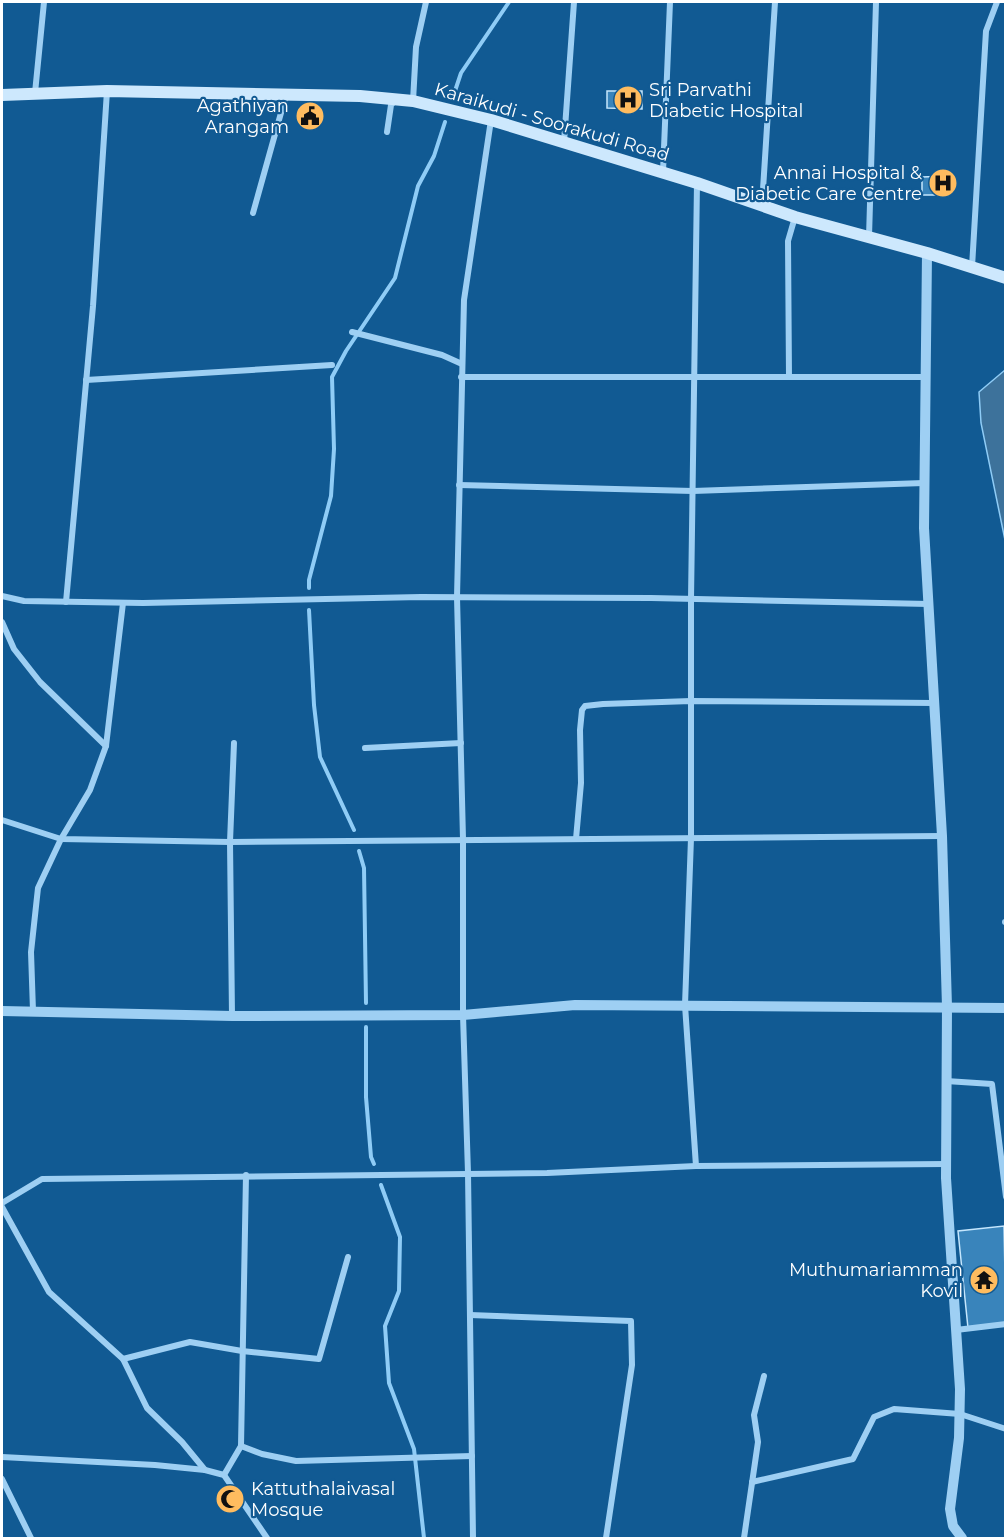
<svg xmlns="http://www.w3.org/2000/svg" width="1007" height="1540" font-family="Montserrat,sans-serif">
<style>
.water{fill:#3d729b;stroke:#8fccf6;stroke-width:1.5}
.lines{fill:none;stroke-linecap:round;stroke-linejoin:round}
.stream{stroke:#8fccf6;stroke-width:4}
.building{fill:#3984bb;stroke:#c5e6fd;stroke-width:1.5}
.minor{stroke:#9ecff3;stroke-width:6}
.tertiary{stroke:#9ecff3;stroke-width:10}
.secondary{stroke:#cde8fd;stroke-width:12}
.labels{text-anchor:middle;stroke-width:4.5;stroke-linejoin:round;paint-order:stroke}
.poi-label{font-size:18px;fill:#fff;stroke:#115a93;text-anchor:end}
.street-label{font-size:18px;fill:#fff;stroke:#115a93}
</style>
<rect width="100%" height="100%" fill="#115a93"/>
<polygon class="water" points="1005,370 1005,540 981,423 979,392"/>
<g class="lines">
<g class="stream">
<polyline points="453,97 461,73 509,2"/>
<polyline points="309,588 309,580 331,496 334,449 332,377 346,351 395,278 418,186 434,156 445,122"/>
<polyline points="309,610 314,705 320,757 354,830"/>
<polyline points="359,851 364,868 366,1003"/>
<polyline points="366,1027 366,1097 371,1157 374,1164"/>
<polyline points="381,1185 400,1237 399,1291 385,1326 389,1383 414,1449 424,1538"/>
</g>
</g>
<g class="building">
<polygon points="607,91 642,91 642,109 607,108"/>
<polygon points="949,176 949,195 922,195 922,177"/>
<polygon points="1004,1226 1006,1324 968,1328 958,1231"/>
</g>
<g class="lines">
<g class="minor">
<polyline points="35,93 44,2"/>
<polyline points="413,101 416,47 426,2"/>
<polyline points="387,132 391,105 395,101"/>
<polyline points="564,142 574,2"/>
<polyline points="663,172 670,2"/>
<polyline points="762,205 775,2"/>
<polyline points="253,213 286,95"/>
<polyline points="869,237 876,2"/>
<polyline points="972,267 986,31 997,2"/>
<polyline points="352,332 442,355 462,364"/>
<polyline points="461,377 925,377"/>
<polyline points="789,377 788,241 795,217"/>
<polyline points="86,380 332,365"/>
<polyline points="459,485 693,491 924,483"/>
<polyline points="2,596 24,601 143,603 421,597 651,598 929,604"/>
<polyline points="66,602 93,306 107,91"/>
<polyline points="2,622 14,649 40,682 106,746"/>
<polyline points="365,748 461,743"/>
<polyline points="2,820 61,839 230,842 942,836"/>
<polyline points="576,839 581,783 580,730 582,710 585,706 603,704 691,701 934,703"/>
<polyline points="1005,922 1006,922"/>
<polyline points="33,1011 31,952 38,888 61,839 90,790 106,746 123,603"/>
<polyline points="232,1016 230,842 234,743"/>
<polyline points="946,1081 992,1084 1006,1197"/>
<polyline points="696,1166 685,1005 691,838 691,599 697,183"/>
<polyline points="2,1203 42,1179 547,1173 696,1166 946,1164"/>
<polyline points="2,1207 49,1292 123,1359 147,1408 182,1442 205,1470 224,1475 267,1538"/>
<polyline points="470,1315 631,1321 632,1365 606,1538"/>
<polyline points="956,1330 1006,1324"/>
<polyline points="123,1359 190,1342 242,1351 319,1359 348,1257"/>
<polyline points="241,1446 262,1454 296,1461 472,1456"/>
<polyline points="2,1457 155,1465 205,1470"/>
<polyline points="224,1475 241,1446 246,1175"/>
<polyline points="2,1479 31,1538"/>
<polyline points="752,1482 853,1459 874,1417 894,1409 960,1414 1006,1429"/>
<polyline points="473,1538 468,1173 463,1015 463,839 457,597 464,300 491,120"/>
<polyline points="744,1538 758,1442 754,1415 764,1376"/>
</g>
<g class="tertiary">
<polyline points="927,253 924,528 942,836 947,1007 946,1178 960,1389 959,1438 950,1509 953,1526 962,1538"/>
<polyline points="2,1011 232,1016 463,1015 575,1005 1006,1008"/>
</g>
<polyline class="secondary" points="2,95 107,91 360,96 413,101 491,120 697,183 795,217 927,253 1006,278"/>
</g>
<defs>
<g id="hospital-disc" transform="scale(1.5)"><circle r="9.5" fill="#ffbc5f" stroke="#115a93"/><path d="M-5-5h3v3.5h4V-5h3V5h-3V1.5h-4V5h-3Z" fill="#111"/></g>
<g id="civic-disc" transform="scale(1.5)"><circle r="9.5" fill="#ffbc5f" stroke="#115a93"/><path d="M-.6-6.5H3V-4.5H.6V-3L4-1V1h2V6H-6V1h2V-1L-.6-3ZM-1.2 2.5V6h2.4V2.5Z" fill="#111"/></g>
<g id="temple-disc" transform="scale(1.5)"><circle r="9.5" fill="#ffbc5f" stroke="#115a93"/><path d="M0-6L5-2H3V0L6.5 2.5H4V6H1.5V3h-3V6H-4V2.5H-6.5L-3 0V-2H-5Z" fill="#111"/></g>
<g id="mosque-disc" transform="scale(1.5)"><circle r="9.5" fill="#ffbc5f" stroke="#115a93"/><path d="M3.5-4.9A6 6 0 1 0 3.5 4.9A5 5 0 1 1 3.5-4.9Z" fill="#111"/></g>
</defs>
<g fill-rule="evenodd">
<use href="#hospital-disc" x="628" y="100"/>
<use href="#civic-disc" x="310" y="116"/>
<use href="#hospital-disc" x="943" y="183"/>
<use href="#temple-disc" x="984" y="1280"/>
<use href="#mosque-disc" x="230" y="1499"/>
</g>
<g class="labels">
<g class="poi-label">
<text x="649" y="96" text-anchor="start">Sri Parvathi<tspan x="649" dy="21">Diabetic Hospital</tspan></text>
<text x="289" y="112">Agathiyan<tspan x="289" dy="21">Arangam</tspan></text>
<text x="922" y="179">Annai Hospital &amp;<tspan x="922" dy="21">Diabetic Care Centre</tspan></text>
<text x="963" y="1276">Muthumariamman<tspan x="963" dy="21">Kovil</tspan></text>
<text x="251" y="1495" text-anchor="start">Kattuthalaivasal<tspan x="251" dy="21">Mosque</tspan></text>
</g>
<g class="street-label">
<text transform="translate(552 122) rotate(16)" y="6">Karaikudi - Soorakudi Road</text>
</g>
</g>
<rect width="1007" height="1540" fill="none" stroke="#ffffff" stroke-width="6"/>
</svg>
